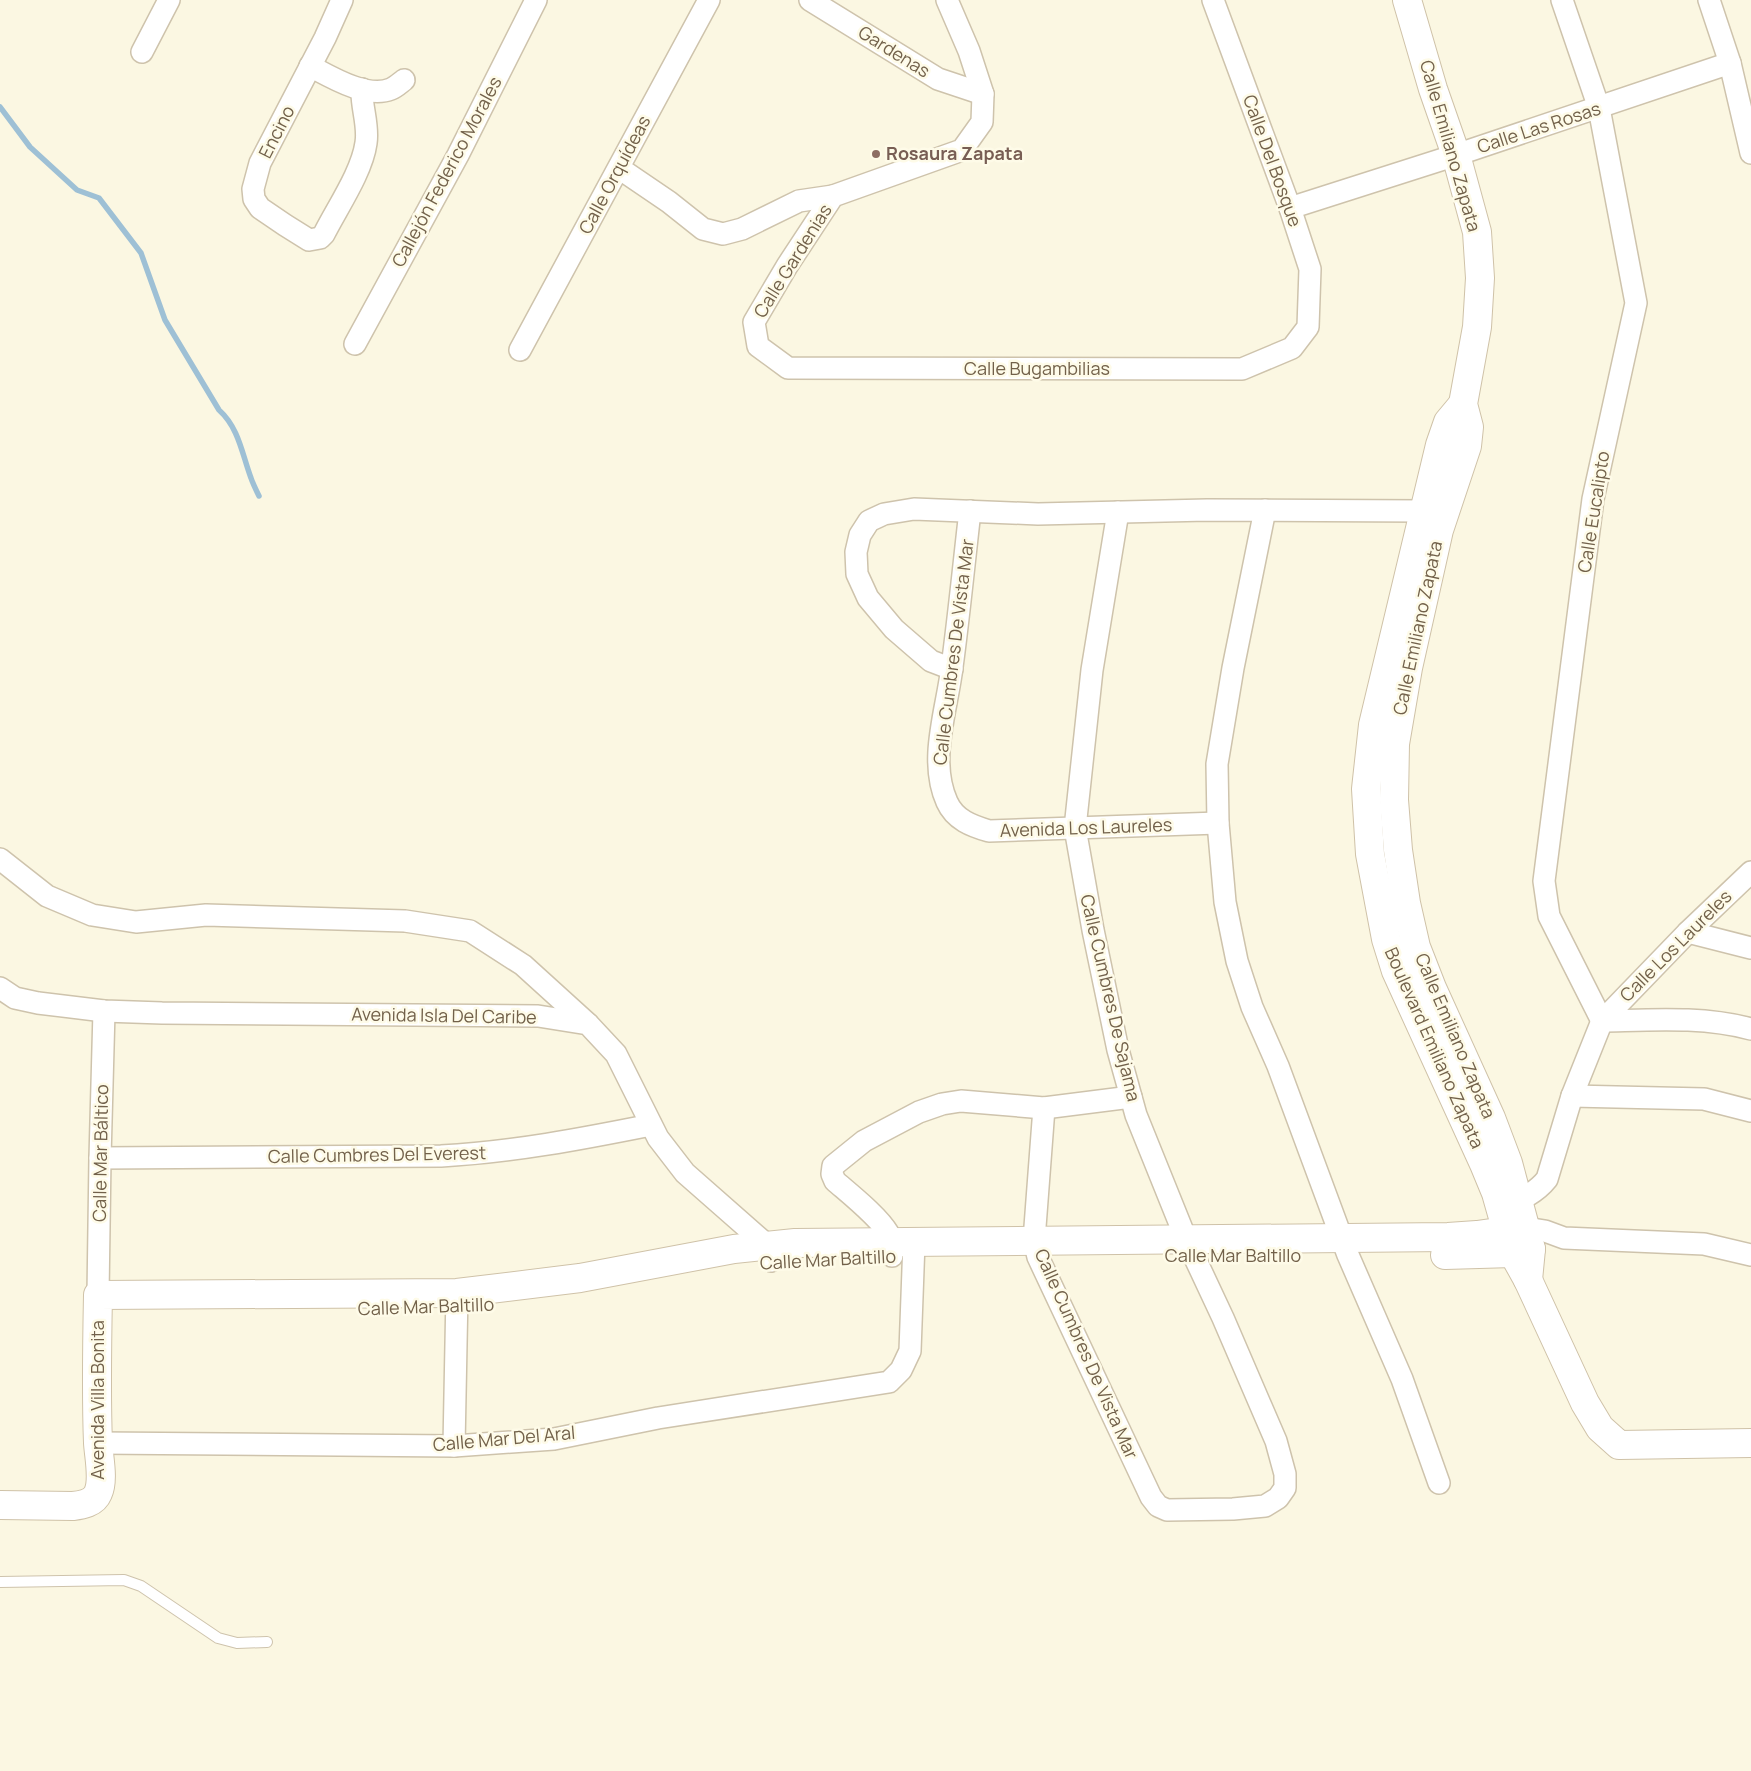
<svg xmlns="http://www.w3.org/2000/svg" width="1751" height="1771" font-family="Manrope,sans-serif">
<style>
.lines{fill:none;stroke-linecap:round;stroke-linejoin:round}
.stream{stroke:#9ec0d5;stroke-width:5.5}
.lane-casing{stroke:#cec3ac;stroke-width:12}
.street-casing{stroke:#cec3ac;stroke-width:24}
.secondary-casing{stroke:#cfc2a8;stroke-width:30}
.lane{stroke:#fff;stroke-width:10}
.street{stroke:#fff;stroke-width:21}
.secondary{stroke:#fff;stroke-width:28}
.education-dot{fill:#8d6e63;stroke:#fefbe8;stroke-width:2}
.labels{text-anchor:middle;stroke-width:5;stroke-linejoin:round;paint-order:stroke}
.street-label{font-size:18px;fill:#72614a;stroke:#fefbe8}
.education-label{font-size:18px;font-weight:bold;fill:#785e54;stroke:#fefbe8;text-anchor:start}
</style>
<rect width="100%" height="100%" fill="#fbf7e2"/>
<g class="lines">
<path class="stream" d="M0 107 30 147 77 190 99 198 141 253 165 320 219 410C239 428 242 454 251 478 253 484 256 490 259 496"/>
<g class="lane-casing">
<polyline id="lane" points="0,1582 124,1580 141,1586 218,1638 237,1643 267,1642"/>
</g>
<g class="street-casing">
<g id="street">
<path d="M342 0 325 38 260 163 253 189 254 199 260 208 285 225 309 240 320 238 324 234C337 208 362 172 366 143 369 125 361 107 362 89"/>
<polyline points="810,0 938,79 983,94"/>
<polyline points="947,0 969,51 983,94 982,122 962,150 833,196 787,266 754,322 758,346 788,368 1242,369 1292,348 1308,327 1310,269 1290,208 1213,0"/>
<polyline points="1562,0 1599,108 1636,303 1593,499 1544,881 1549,916 1602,1021"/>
<polyline points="1709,0 1730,63 1751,153"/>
<polyline points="142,52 169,0"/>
<path d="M310 66C331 77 367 99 391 89 396 87 400 83 404 80"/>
<polyline points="619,168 669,202 703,229 723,234 742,229 799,201 833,196"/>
<polyline points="1290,208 1456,155 1730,63"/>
<polyline points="355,344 458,155 536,0"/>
<polyline points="520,350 709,0"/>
<polyline points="1265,510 1233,668 1217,764 1218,823 1225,902 1237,961 1252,1007 1278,1066 1348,1255 1402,1379 1439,1483"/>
<path d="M970 511C964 563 959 615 952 667 947 710 928 760 947 802 955 820 972 826 989 831L1218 823"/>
<polyline points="952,669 931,661 894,629 868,598 857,574 856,552 860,535 869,521 884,514 914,509 1038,514 1207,510 1424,511 1440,513"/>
<polyline points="0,859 47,896 92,915 136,922 206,915 405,921 470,931 523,965 588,1024"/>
<polyline points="1688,932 1751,948"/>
<polyline points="0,988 15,998 38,1003 104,1011 162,1013 538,1016 588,1024 616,1054 658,1138 685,1173 767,1245 771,1261"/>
<path d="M1602 1021C1652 1020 1702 1016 1751 1029"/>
<polyline points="1572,1096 1704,1099 1751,1111"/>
<polyline points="1044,1108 1034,1240 1038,1257 1151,1497 1158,1506 1167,1510 1233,1509 1265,1506 1278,1498 1285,1488 1285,1474 1276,1441 1223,1318 1186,1239 1136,1115 1118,1050 1093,930 1075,828 1092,670 1118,512"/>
<path d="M100 1158 441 1156C513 1152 581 1139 651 1125"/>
<path d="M1504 1207C1520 1200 1536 1193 1547 1179L1572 1096 1602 1021 1688 932 1751 872"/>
<polyline points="1526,1228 1545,1231 1564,1238 1704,1244 1751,1255"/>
<path d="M892 1256C892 1248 891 1241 888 1233 879 1217 850 1194 835 1181L832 1174 833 1166 864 1141 919 1112 942 1104 961 1101 1044 1108 1131 1097"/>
<polyline points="98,1295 100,1158 104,1011"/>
<polyline points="98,1443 454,1446 554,1439 658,1418 889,1382 901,1370 910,1351 914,1242"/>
<polyline points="454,1446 457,1293"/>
</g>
</g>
<g class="secondary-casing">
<g id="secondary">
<polyline points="1407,0 1433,89 1456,155 1477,232 1480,278 1477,327 1463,404 1469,427 1467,446 1439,530 1408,668 1395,744 1394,800 1398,850 1406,903 1416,947 1432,988 1491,1118 1508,1163 1531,1249 1528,1280"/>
<polyline points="1463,404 1448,422 1440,445 1373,725 1366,789 1370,854 1386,939 1396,971 1484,1164 1496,1193 1513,1253 1528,1280 1585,1403 1600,1428 1619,1445 1751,1443"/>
<polyline points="1445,1255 1513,1253 1531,1249"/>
<path d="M0 1505 73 1506C82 1505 94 1503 98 1493 104 1480 99 1458 98 1443 96 1394 97 1344 98 1295L457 1293 580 1278 734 1249 795 1243 1448 1237 1477 1235 1526 1228"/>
</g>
</g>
<use href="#lane" class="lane"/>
<use href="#street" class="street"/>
<use href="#secondary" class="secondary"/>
</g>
<circle class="education-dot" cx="876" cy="154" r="5"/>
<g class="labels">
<g class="street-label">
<text transform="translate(894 52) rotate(32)" y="6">Gardenas</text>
<text transform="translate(1539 128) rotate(-18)" y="6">Calle Las Rosas</text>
<text transform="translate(277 132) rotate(-63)" y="6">Encino</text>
<text transform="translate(1450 146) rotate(74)" y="6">Calle Emiliano Zapata</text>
<text transform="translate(1272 161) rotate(70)" y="6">Calle Del Bosque</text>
<text transform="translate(447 172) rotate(-62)" y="6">Callejón Federico Morales</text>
<text transform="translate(615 175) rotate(-62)" y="6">Calle Orquídeas</text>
<text transform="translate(793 261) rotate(-58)" y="6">Calle Gardenias</text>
<text x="1037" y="375">Calle Bugambilias</text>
<text transform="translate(1594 512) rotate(-81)" y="6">Calle Eucalipto</text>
<text transform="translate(1418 628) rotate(-78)" y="6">Calle Emiliano Zapata</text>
<text transform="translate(954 652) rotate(-83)" y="6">Calle Cumbres De Vista Mar</text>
<text transform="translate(1086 828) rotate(-2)" y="6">Avenida Los Laureles</text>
<text transform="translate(1676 946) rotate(-45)" y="6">Calle Los Laureles</text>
<text transform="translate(1110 998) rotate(77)" y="6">Calle Cumbres De Sajama</text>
<text transform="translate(444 1016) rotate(1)" y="6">Avenida Isla Del Caribe</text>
<text transform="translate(1455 1036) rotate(67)" y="6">Calle Emiliano Zapata</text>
<text transform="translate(1434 1048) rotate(66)" y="6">Boulevard Emiliano Zapata</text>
<text transform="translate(101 1153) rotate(-89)" y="6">Calle Mar Báltico</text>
<text transform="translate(377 1155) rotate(-1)" y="6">Calle Cumbres Del Everest</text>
<text x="1233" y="1262">Calle Mar Baltillo</text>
<text transform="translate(828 1260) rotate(-3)" y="6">Calle Mar Baltillo</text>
<text transform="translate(426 1307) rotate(-2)" y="6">Calle Mar Baltillo</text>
<text transform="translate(1086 1354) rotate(66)" y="6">Calle Cumbres De Vista Mar</text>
<text transform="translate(98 1400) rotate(-90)" y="6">Avenida Villa Bonita</text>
<text transform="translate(504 1439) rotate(-5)" y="6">Calle Mar Del Aral</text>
</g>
<g class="education-label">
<text x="886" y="160">Rosaura Zapata</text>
</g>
</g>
</svg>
